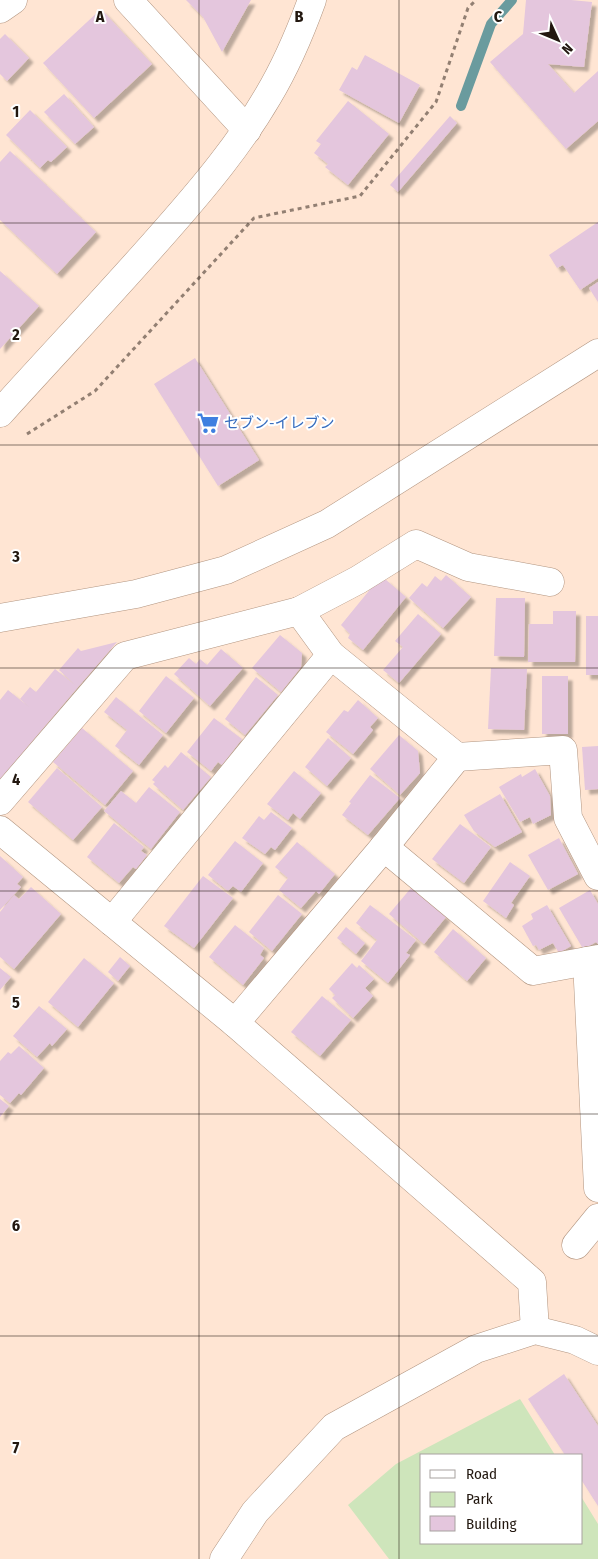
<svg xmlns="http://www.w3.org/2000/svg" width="598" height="1559" font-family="'Fira Sans Condensed','Noto Sans JP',sans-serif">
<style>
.green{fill:#cee5bb}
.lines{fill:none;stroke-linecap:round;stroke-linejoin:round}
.stream{stroke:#6a9b9e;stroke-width:10}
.building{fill:#e4c6dd;filter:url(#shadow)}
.minor-casing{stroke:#b29580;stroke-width:29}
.path{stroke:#927f72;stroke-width:3;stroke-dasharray:4 4;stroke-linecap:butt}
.minor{stroke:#fff;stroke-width:28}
.grid{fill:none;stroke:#22170f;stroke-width:1;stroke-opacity:0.55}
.labels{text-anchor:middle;stroke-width:4;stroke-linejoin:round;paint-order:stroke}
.shop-label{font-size:15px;fill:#366cbe;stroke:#fff;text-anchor:start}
.grid-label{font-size:16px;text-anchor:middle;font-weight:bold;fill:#22170f;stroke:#fff;stroke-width:4;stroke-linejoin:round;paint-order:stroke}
</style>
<defs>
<filter id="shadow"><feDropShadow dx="4.5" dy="4.5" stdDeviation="1" flood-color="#0004"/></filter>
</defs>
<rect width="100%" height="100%" fill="#ffe5d3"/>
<polygon class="green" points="520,1399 555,1455 422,1455 422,1543 582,1543 582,1498 598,1524 598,1559 389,1559 348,1505 396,1464"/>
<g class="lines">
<polyline class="stream" points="461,106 491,24 512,0"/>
</g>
<g class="building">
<polygon points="186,0 251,0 222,52 203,17"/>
<polygon points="526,0 571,0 592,2 584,67 548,64 574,93 598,71 598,121 566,149 490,62 523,34"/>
<polygon points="101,9 152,64 94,118 43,63"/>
<polygon points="5,34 29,58 7,81 0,74 0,39"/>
<polygon points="365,55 420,85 399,123 339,90 352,67 357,70"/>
<polygon points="64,94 94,127 75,144 44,112"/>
<polygon points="348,101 389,134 348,185 325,167 328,164 314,153 321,144 316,141"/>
<polygon points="30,110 67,147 51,162 48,160 40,168 6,135"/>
<polygon points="450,116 457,123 398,192 390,185"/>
<polygon points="10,151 96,232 57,274 0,220 0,162"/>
<polygon points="598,222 598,278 580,290 563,265 557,268 549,255"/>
<polygon points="0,271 39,306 0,349"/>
<polygon points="598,282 598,302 589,288"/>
<polygon points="195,358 259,460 218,486 154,384"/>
<polygon points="446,575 471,597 443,628 409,598 422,583 427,587 435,576 441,581"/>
<polygon points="385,579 406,597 363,650 348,638 350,634 341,625 372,587"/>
<polygon points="496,598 525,598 524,657 494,656"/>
<polygon points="553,611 576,611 575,662 528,662 529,624 553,624"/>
<polygon points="418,614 441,634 399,683 383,670 403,647 395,641"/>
<rect x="586" y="616" width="12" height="59"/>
<polygon points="280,635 302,653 301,667 281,692 252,668"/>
<polygon points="117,642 78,687 0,779 0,700 8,690 29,707 20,699 30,687 36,692 55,669 75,685 59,670 78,648 81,651"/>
<polygon points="221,649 243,668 210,706 174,674 189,658 196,664 200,659 207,665"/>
<polygon points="491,668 527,669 524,730 488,729"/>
<polygon points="166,676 194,698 166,733 139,711"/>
<rect x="542" y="676" width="26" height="58"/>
<polygon points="256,677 278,695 245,735 225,719"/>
<polygon points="116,697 163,735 139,765 115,746 127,730 104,712"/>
<polygon points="358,700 378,718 370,727 373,730 353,754 326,732 344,710 348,712"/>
<polygon points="214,718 242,739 222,765 218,762 211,771 187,752"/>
<polygon points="82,728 133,771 105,805 53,762"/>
<polygon points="399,735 418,751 420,773 400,795 370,769"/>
<polygon points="328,738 351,758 327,786 305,767"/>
<polygon points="598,746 598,789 585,790 582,747"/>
<polygon points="181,752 211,777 183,810 153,784 155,782 152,780 165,765 168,768"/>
<polygon points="57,768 102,807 73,840 28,802"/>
<polygon points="535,769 550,796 551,815 533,824 530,817 520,822 499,787 521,774 522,777"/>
<polygon points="294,771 321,793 300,819 293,813 288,820 267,804"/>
<polygon points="370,775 400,798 368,835 342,815 351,803 349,802"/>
<polygon points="149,787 180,812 151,849 104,811 121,791 136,803"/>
<polygon points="500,794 522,832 495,847 474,831 464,815"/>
<polygon points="271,812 292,828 275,850 271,847 265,854 242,838 259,816 264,820"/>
<polygon points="114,823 144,847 141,851 147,855 136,869 133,867 119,883 87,857"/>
<polygon points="460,824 491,847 464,883 432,859"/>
<polygon points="559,838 578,874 548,890 528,855"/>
<polygon points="235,841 263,863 241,892 233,886 228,891 208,875"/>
<polygon points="297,842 335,874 319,894 316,891 301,908 279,890 288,878 275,867"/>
<polygon points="0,856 23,877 17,884 21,887 0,910"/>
<polygon points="510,862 530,876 511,903 514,905 506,918 483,901"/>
<polygon points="203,876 233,898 194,948 164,926"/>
<polygon points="31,887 61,914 14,969 0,957 0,912 14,895 19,899"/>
<polygon points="411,888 446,917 424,944 389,914"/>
<polygon points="590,890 598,904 598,944 596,942 589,946 582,947 559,908"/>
<polygon points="278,895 302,914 272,951 249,932"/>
<polygon points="370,905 416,940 406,953 410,955 388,983 361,961 377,940 356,923"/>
<polygon points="547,905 571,946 559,953 553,943 539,950 536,945 533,946 522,926 533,919 531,914"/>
<polygon points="235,925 264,948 260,955 264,958 243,985 209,957"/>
<polygon points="346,927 365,943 356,954 337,938"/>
<polygon points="453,929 486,958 467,981 434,952"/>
<polygon points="120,957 130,966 118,981 108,972"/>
<polygon points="84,958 114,983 78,1027 48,1002"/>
<polygon points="352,963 357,968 359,965 374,979 365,988 373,996 353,1018 332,998 335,995 329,989"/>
<polygon points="0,968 11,977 0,990"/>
<polygon points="322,996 351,1020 320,1056 291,1032"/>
<polygon points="39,1006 67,1029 52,1046 50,1043 37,1057 13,1036"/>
<polygon points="19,1046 44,1068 21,1095 19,1093 10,1103 0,1095 0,1061 8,1052 11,1054"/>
<polygon points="0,1099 9,1106 0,1117"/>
<polygon points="564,1374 598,1426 598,1506 582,1481 582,1455 565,1455 528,1399"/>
</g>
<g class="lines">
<g class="minor-casing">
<g id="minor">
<polyline points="128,0 247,130"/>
<polyline points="0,9 13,0"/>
<path d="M0 413C56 351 113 291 168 228 204 187 240 144 268 96 286 66 300 33 312 0"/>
<polyline points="299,611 358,580 416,544 468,567 550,582"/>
<polyline points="0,618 136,594 226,570 327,524 598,353"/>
<polyline points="457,757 563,750 568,818 598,876"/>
<polyline points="0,801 125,656 299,611 331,655 457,757 384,847 235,1023"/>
<polyline points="0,830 235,1023 532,1282 535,1330"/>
<polyline points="384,847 533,971 598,959"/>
<polyline points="112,922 331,655"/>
<polyline points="587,961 598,1188"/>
<polyline points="576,1245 598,1218"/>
<polyline points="224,1559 255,1512 334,1427 476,1349 535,1330 575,1340 598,1351"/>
</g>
</g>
<polyline class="path" points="27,434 95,391 254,218 360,196 436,102 468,8 476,0"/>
<use href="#minor" class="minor"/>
</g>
<path class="grid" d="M199 0V1559M399 0V1559M0 223H598M0 445H598M0 668H598M0 891H598M0 1114H598M0 1336H598"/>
<defs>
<g id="supermarket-bare" transform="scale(1.725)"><path d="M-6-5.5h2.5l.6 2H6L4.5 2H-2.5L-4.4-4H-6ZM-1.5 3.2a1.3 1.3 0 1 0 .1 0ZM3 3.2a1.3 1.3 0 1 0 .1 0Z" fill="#3f7fe0" stroke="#fff" stroke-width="2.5" paint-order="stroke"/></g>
</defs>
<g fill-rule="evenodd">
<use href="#supermarket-bare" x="208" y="423"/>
</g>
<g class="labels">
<g class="shop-label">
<text x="224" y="428">セブン-イレブン</text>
</g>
</g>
<g class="grid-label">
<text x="100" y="22">A</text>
<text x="299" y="22">B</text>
<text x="498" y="22">C</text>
<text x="16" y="117">1</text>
<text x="16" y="340">2</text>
<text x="16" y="562">3</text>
<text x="16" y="785">4</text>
<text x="16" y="1008">5</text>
<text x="16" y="1231">6</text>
<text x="16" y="1453">7</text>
</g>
<rect x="420" y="1454" width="162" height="90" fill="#ffffff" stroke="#a7a29f"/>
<rect x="430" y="1470" width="25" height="8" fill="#ffffff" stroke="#a7a29f"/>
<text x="466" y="1479" font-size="15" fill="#22170f">Road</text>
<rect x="430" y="1492" width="25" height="15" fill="#cee5bb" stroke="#a7a29f"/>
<text x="466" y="1504" font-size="15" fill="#22170f">Park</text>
<rect x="430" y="1516" width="25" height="15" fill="#e4c6dd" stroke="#a7a29f"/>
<text x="466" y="1529" font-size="15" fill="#22170f">Building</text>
<g transform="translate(558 40) rotate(134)" stroke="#ffffff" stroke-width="4" paint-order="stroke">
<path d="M0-4L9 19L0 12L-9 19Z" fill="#22170f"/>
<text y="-8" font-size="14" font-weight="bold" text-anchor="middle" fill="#22170f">N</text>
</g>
</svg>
